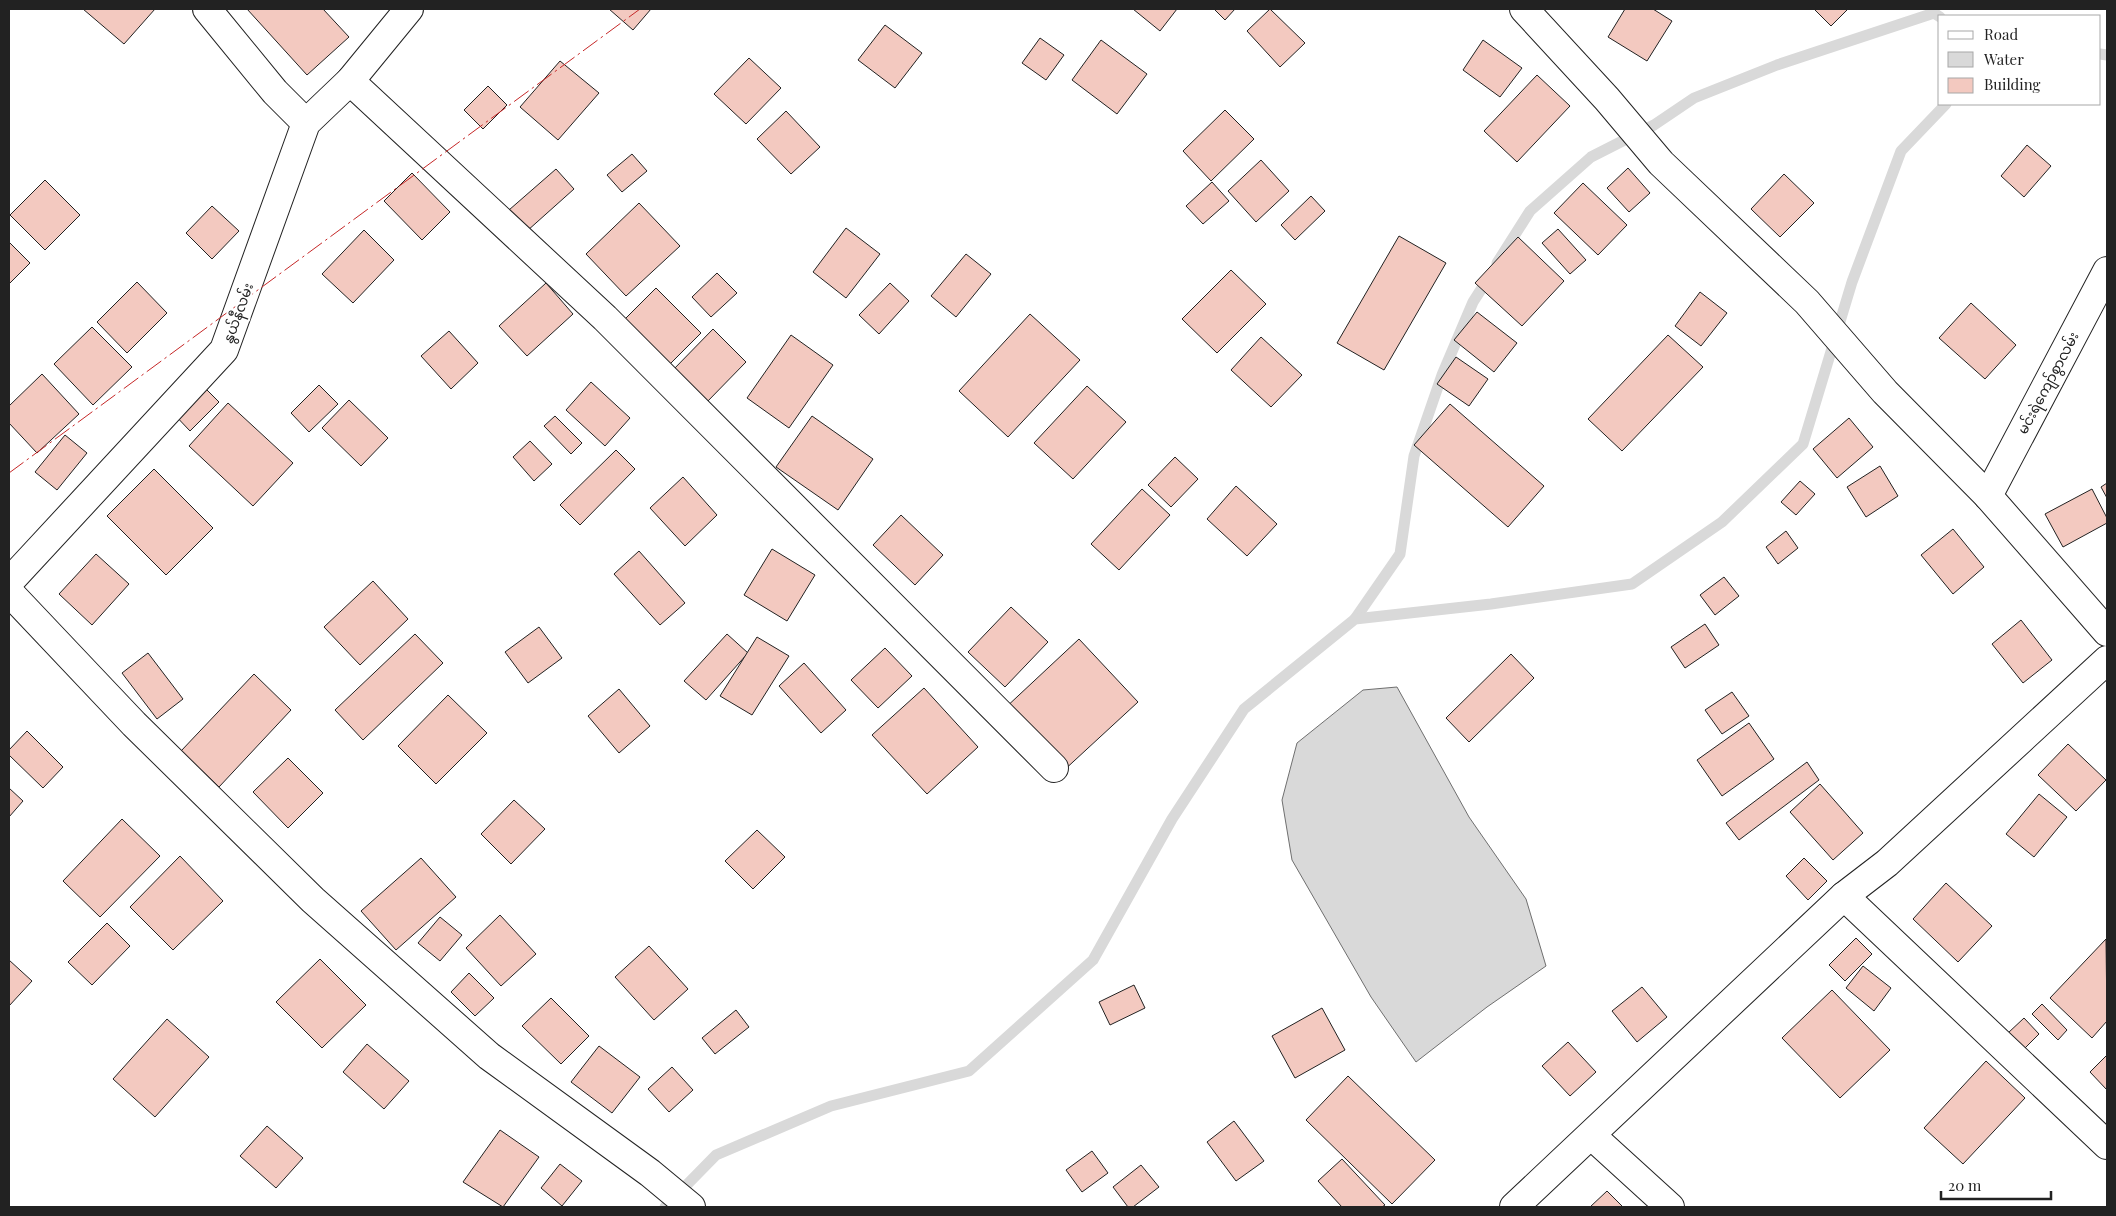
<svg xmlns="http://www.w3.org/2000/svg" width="2116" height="1216" font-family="'Playfair Display','Noto Sans Myanmar',serif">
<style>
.water{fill:#d9d9d9;stroke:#6f6f6f}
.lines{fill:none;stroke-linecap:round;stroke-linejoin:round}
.stream{stroke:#d9d9d9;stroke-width:11}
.building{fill:#f3c9c0;stroke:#222}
.minor-casing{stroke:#222;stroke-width:30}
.minor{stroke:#fff;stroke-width:28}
.power{stroke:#c62828;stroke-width:1;stroke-dasharray:18 4 2.5 4;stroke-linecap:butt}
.labels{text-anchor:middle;stroke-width:4;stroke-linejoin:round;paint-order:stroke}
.street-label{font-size:14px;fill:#222;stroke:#fff}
</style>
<rect width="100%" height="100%" fill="#fff"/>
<polygon class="water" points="1397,687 1469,817 1526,899 1546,966 1487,1007 1416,1062 1371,997 1292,860 1282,800 1297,743 1363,690"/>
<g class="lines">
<g class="stream">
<polyline points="2100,54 2107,55"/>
<polyline points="1497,263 1530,211 1591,157 1654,125 1694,98 1777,65 1934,13 1940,17"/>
<polyline points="1355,619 1400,554 1414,456 1442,375 1473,302 1489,277"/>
<polyline points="665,1207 716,1155 831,1106 969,1071 1093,960 1172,819 1244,709 1355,619 1491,604 1632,584 1722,522 1803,444 1852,282 1901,151 1946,104"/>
</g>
</g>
<g class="building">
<polygon points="83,9 155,9 124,44"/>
<polygon points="247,9 323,9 349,37 307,75"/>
<polygon points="609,9 651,9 633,30"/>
<polygon points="1133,9 1177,9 1160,31"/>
<polygon points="1214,9 1235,9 1225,20"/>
<polygon points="1270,9 1305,43 1280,67 1247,31"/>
<polygon points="1625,9 1653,9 1672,21 1647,61 1608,37"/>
<polygon points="1814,9 1848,9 1831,26"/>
<polygon points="885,25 922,53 895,88 858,60"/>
<polygon points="1040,38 1064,55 1046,80 1022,63"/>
<polygon points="1101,40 1147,74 1117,114 1072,80"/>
<polygon points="1483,40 1522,68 1500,97 1463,70"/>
<polygon points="749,58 781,88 746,124 714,94"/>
<polygon points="560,61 599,93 558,140 520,107"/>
<polygon points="1537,75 1570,106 1517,162 1484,131"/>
<polygon points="488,86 507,105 483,129 464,110"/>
<polygon points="1225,110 1254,139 1211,181 1183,151"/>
<polygon points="786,111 820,147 791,174 757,139"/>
<polygon points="2027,145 2051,166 2024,197 2001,176"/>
<polygon points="632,154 647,171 622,192 607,175"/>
<polygon points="1261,160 1289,191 1256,222 1228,191"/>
<polygon points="1628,168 1650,193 1629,212 1607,188"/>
<polygon points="556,169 574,189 527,231 509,210"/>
<polygon points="412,173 450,212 422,240 384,201"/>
<polygon points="1784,174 1814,203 1780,237 1751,209"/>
<polygon points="45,180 80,215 45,250 10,215"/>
<polygon points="1212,182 1229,201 1203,224 1186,206"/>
<polygon points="1583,183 1627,225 1598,255 1554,213"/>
<polygon points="1311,196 1325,211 1295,240 1281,225"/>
<polygon points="639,203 680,246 626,296 586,254"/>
<polygon points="212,206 239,231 212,259 186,233"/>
<polygon points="846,228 880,254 846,298 813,272"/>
<polygon points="1558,229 1586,260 1570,274 1542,243"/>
<polygon points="364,230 394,260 353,303 322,274"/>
<polygon points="1399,236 1446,263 1384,370 1337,343"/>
<polygon points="1518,237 1564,281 1522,326 1475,283"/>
<polygon points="9,242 30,263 9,284"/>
<polygon points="966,254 991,274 956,317 931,296"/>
<polygon points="1231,270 1266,304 1217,353 1182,319"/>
<polygon points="717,273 737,293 711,317 692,297"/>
<polygon points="137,282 167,313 127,353 97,322"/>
<polygon points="546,283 573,314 527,356 499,326"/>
<polygon points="890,283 909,301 879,334 859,315"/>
<polygon points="656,288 701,333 668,366 622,322"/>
<polygon points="1700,292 1727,313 1701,346 1675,326"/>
<polygon points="1971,303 2016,345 1985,379 1939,338"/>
<polygon points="1477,312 1517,343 1494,372 1454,340"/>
<polygon points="1030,314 1080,360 1008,437 959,391"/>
<polygon points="92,327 132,367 93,405 54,364"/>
<polygon points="713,329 746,362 705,404 672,371"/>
<polygon points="449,331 478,363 451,389 421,356"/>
<polygon points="791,335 833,365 789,428 747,398"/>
<polygon points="1668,335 1703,367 1622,451 1588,419"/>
<polygon points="1261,337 1302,375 1271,407 1231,370"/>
<polygon points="1456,357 1488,379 1469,406 1437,384"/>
<polygon points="42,374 79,414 37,453 9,423 9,406"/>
<polygon points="591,382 630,418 605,446 566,410"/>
<polygon points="200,383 219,402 190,431 172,412"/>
<polygon points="319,385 338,404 309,432 291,413"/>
<polygon points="1087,386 1126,422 1073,479 1034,443"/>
<polygon points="349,400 388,438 361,466 322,428"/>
<polygon points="228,403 293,463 253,506 189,446"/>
<polygon points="1450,404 1544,486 1508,527 1414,445"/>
<polygon points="555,416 582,443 571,454 544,426"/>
<polygon points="812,416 873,459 838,510 776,467"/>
<polygon points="1849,418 1873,447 1837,478 1813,449"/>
<polygon points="65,435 87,453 57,490 35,472"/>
<polygon points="530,441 552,464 534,481 513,457"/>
<polygon points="616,450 635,469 580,525 560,505"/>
<polygon points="1175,457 1198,479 1171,507 1148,485"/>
<polygon points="1880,466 1898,496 1866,517 1847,487"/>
<polygon points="154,469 213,528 166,575 107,516"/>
<polygon points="683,477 717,515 685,546 650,508"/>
<polygon points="1800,481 1815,494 1796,515 1781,502"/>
<polygon points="2107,483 2107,498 2101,487"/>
<polygon points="1236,486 1277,524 1247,556 1207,519"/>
<polygon points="1142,489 1170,515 1119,570 1091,544"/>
<polygon points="2092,489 2107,518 2107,523 2063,547 2045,514"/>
<polygon points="901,515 943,555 915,585 873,545"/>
<polygon points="1953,529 1984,567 1953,594 1921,555"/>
<polygon points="1786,531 1798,548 1778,564 1766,547"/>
<polygon points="772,549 815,575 787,621 744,595"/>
<polygon points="639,551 685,603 660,625 614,574"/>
<polygon points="96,554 129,584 92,625 59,594"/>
<polygon points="1724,577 1739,596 1715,615 1700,595"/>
<polygon points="373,581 408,619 360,665 324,627"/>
<polygon points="1011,607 1048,642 1005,687 968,652"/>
<polygon points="2021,620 2052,660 2023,683 1992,644"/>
<polygon points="1705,624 1719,645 1685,668 1671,647"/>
<polygon points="539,627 562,658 528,683 505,652"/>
<polygon points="415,634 443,663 363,740 335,710"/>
<polygon points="727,634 748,653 706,700 684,681"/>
<polygon points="757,637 789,656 752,715 720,696"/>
<polygon points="1079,639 1138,702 1061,773 1003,710"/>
<polygon points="885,648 912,676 878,708 851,680"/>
<polygon points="148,653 183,699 157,719 122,673"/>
<polygon points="1511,654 1534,678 1469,742 1446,718"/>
<polygon points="804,663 846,710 821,733 779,686"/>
<polygon points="254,674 291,710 219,787 181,751"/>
<polygon points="924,688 978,747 927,794 872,735"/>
<polygon points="619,689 650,726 619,753 588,716"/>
<polygon points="1732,692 1749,716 1722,734 1705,710"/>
<polygon points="448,695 487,733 436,784 398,746"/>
<polygon points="1749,723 1774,759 1722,796 1697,760"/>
<polygon points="27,731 63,767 43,788 9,755 9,750"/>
<polygon points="2068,744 2106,780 2076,811 2038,775"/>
<polygon points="288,758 323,793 288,828 253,792"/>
<polygon points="1807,762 1819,780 1739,840 1726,823"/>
<polygon points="1820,784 1863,833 1833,860 1790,812"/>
<polygon points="9,788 23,801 9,817"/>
<polygon points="2039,794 2067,817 2034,857 2006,834"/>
<polygon points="514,800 545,829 511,864 481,834"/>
<polygon points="122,819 160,856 100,917 63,881"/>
<polygon points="757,830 785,857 753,889 725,861"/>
<polygon points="180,856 223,901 173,950 130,907"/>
<polygon points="421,858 456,897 396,950 361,911"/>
<polygon points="1804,858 1827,881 1808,900 1786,876"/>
<polygon points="1946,883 1992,926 1958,962 1913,919"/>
<polygon points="500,915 536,954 501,986 466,948"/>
<polygon points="440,917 462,935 440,961 418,943"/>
<polygon points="107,923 130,946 92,985 68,962"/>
<polygon points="1856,938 1872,954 1845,981 1829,965"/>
<polygon points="2106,939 2107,1021 2092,1038 2050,998"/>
<polygon points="649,946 688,989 654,1020 615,977"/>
<polygon points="320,959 366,1005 322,1048 276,1002"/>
<polygon points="9,960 32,981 9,1006"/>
<polygon points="1863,966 1891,988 1874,1011 1846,988"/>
<polygon points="469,973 494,998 475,1016 451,992"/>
<polygon points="1134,985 1145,1008 1110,1025 1099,1002"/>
<polygon points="1642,987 1667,1017 1637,1042 1612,1011"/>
<polygon points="1832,990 1890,1050 1840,1098 1782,1038"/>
<polygon points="551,998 589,1036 561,1064 522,1026"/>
<polygon points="2042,1004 2067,1030 2058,1040 2032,1014"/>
<polygon points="1322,1008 1345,1050 1295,1078 1272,1036"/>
<polygon points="736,1010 749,1027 715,1054 702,1038"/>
<polygon points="2024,1018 2039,1034 2024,1049 2008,1033"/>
<polygon points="167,1019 209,1057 155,1117 113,1079"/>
<polygon points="1568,1042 1596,1072 1570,1096 1542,1066"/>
<polygon points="367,1044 409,1081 384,1109 343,1072"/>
<polygon points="599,1046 640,1077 612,1113 571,1082"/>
<polygon points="2107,1055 2107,1090 2090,1072"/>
<polygon points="1986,1061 2025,1098 1963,1164 1924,1128"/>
<polygon points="672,1067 693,1090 669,1112 648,1089"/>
<polygon points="1348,1076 1435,1160 1392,1204 1306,1120"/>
<polygon points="1234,1121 1264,1161 1236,1181 1207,1142"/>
<polygon points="267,1126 303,1158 276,1188 240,1156"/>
<polygon points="500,1130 539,1157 503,1207 463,1182"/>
<polygon points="1092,1151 1108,1173 1082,1192 1066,1170"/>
<polygon points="1342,1159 1385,1205 1382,1207 1342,1207 1318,1181"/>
<polygon points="560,1164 582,1181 562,1206 541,1188"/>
<polygon points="1141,1165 1159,1187 1133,1207 1128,1207 1113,1187"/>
<polygon points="1607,1191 1623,1207 1590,1207"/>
</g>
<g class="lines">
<g class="minor-casing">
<g id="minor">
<polyline points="207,9 275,92 306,123"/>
<polyline points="1524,9 1607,99 1661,163 1807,302 1885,392 1988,496 2107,632"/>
<polyline points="350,81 605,318 1054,768"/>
<polyline points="1988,496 2107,271"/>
<polyline points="9,582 224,350 306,123 350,81 409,9"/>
<polyline points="9,592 134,724 313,900 489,1056 650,1173 691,1207"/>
<polyline points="1844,896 2107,1145"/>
<polyline points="1592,1136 1670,1207"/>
<polyline points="1514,1207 1844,896 1887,863 2107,660"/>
</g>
</g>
<use href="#minor" class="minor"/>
<polyline class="power" points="9,473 640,9"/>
</g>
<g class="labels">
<g class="street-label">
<text transform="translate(238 313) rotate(-70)" y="5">နွယ်နီလမ်း</text>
<text transform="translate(2048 383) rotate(-62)" y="5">မင်းရဲကျော်စွာလမ်း</text>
</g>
</g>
<rect width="2116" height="1216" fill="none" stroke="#222222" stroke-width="20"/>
<rect x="1938" y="15" width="162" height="90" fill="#ffffff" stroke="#a7a7a7"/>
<rect x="1948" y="31" width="25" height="8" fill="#ffffff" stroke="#a7a7a7"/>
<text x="1984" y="40" font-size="15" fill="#222222">Road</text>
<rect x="1948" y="52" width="25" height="15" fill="#d9d9d9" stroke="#a7a7a7"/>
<text x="1984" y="65" font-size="15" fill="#222222">Water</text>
<rect x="1948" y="78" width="25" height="15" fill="#f3c9c0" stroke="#a7a7a7"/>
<text x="1984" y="90" font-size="15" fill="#222222">Building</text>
<path d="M1941 1191v8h110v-8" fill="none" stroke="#222222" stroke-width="2.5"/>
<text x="1948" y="1191" font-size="15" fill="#222222" stroke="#ffffff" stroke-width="4" paint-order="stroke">20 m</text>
</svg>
